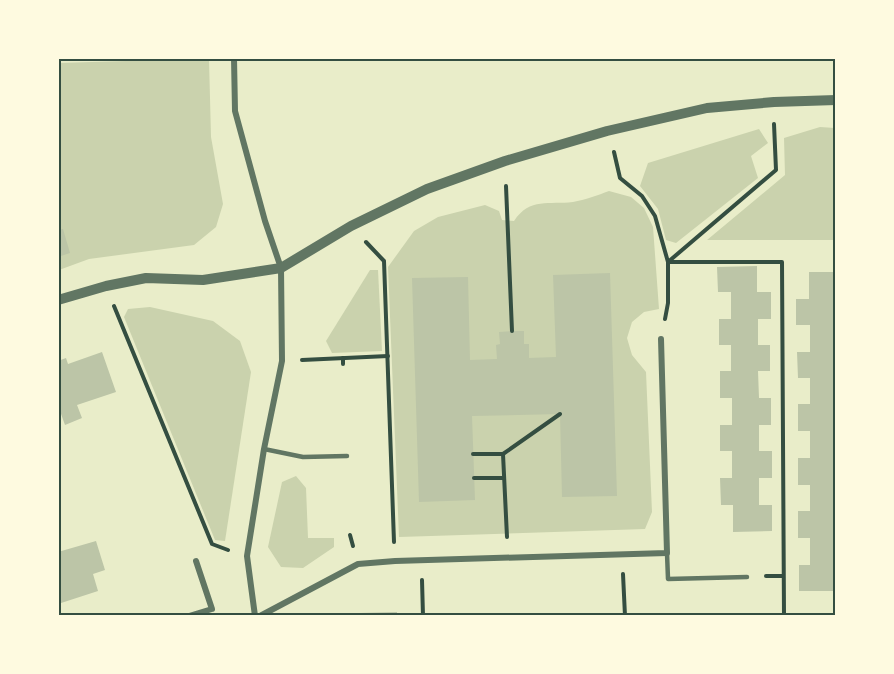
<svg xmlns="http://www.w3.org/2000/svg" width="894" height="674" font-family="Barlow,sans-serif">
<style>
.green{fill:#cad2ad}
.building{fill:#bcc5a7}
.lines{fill:none;stroke-linecap:round;stroke-linejoin:round}
.path{stroke:#344e41;stroke-width:4}
.service{stroke:#617663;stroke-width:4.5}
.minor{stroke:#617663;stroke-width:6}
.tertiary{stroke:#617663;stroke-width:10}
.neatline{fill:none;stroke:#344e41;stroke-width:2}
</style>
<rect width="100%" height="100%" fill="#e9edc9"/>
<g class="green">
<polygon points="194,59 209,59 211,137 223,204 216,227 194,245 89,259 59,270 58,63"/>
<polygon points="820,127 835,128 835,240 707,240 785,175 784,138"/>
<polygon points="759,129 768,143 751,156 758,178 676,243 666,240 658,209 640,186 648,163"/>
<path d="M609 191 631 197 644 208 653 227 659 309 644 312 632 322 627 338 632 355 646 372 652 512 645 529 399 537 388 267 414 231 438 217 485 205 499 211 502 220 514 221C530 197 549 205 573 202 585 200 598 195 609 191Z"/>
<polygon points="370,270 378,270 382,351 332,353 326,341"/>
<polygon points="150,307 213,321 240,341 251,372 225,541 215,540 124,317 128,309"/>
<polygon points="296,476 306,488 308,538 334,538 334,547 303,568 281,567 268,547 282,482"/>
</g>
<g class="building">
<polygon points="63,229 70,253 58,257 58,230"/>
<polygon points="757,266 757,292 771,292 771,319 758,319 758,345 770,345 770,371 758,371 759,398 771,398 771,425 759,425 759,451 772,451 772,478 759,478 759,505 772,505 772,531 733,532 733,505 721,505 720,478 732,478 732,451 720,451 720,425 732,425 732,398 720,398 720,371 731,371 731,345 719,345 719,319 731,319 731,292 718,292 717,267"/>
<polygon points="809,272 836,272 836,591 799,591 799,565 810,565 810,538 798,538 798,511 810,511 810,485 798,485 798,458 810,458 810,431 798,431 798,404 810,404 810,378 798,378 797,352 810,352 810,325 796,325 796,299 809,299"/>
<polygon points="610,273 617,496 562,497 560,414 472,416 475,500 419,502 412,278 468,277 470,360 497,359 496,345 500,344 499,332 512,331 524,331 524,344 529,344 529,358 556,357 553,275"/>
<polygon points="102,352 116,392 77,405 82,418 65,425 60,411 58,412 58,361 66,358 68,364"/>
<polygon points="96,541 105,570 93,574 98,591 58,604 58,552"/>
<polygon points="397,612 397,616 359,616 359,613"/>
</g>
<g class="lines">
<g class="path">
<polyline points="614,152 620,178 642,196 655,216 668,262 782,262 784,616"/>
<polyline points="506,186 512,331"/>
<polyline points="366,242 384,261 394,542"/>
<polyline points="114,306 212,544 228,550"/>
<polyline points="665,319 668,303 668,262 776,170 774,124"/>
<polyline points="343,358 343,364"/>
<polyline points="302,360 388,356"/>
<polyline points="473,454 503,454 507,537"/>
<polyline points="503,454 560,414"/>
<polyline points="474,478 504,478"/>
<polyline points="350,535 353,546"/>
<polyline points="623,574 625,616"/>
<polyline points="766,576 783,576"/>
<polyline points="422,580 423,616"/>
</g>
<g class="service">
<polyline points="264,449 303,457 347,456"/>
<polyline points="667,553 668,579 747,577"/>
</g>
<g class="minor">
<polyline points="234,58 235,111 265,221 281,268 282,361 264,449 247,556 255,616"/>
<polyline points="189,616 212,609 196,561"/>
<polyline points="260,616 358,564 395,561 667,553 661,339"/>
</g>
<polyline class="tertiary" points="58,300 106,286 146,278 203,280 281,268 351,226 427,189 505,161 607,131 707,108 774,102 836,100"/>
</g>
<rect width="894" height="674" fill="none" stroke="#fefae0" stroke-width="120"/>
<rect x="60" y="60" width="774" height="554" class="neatline"/>
</svg>
